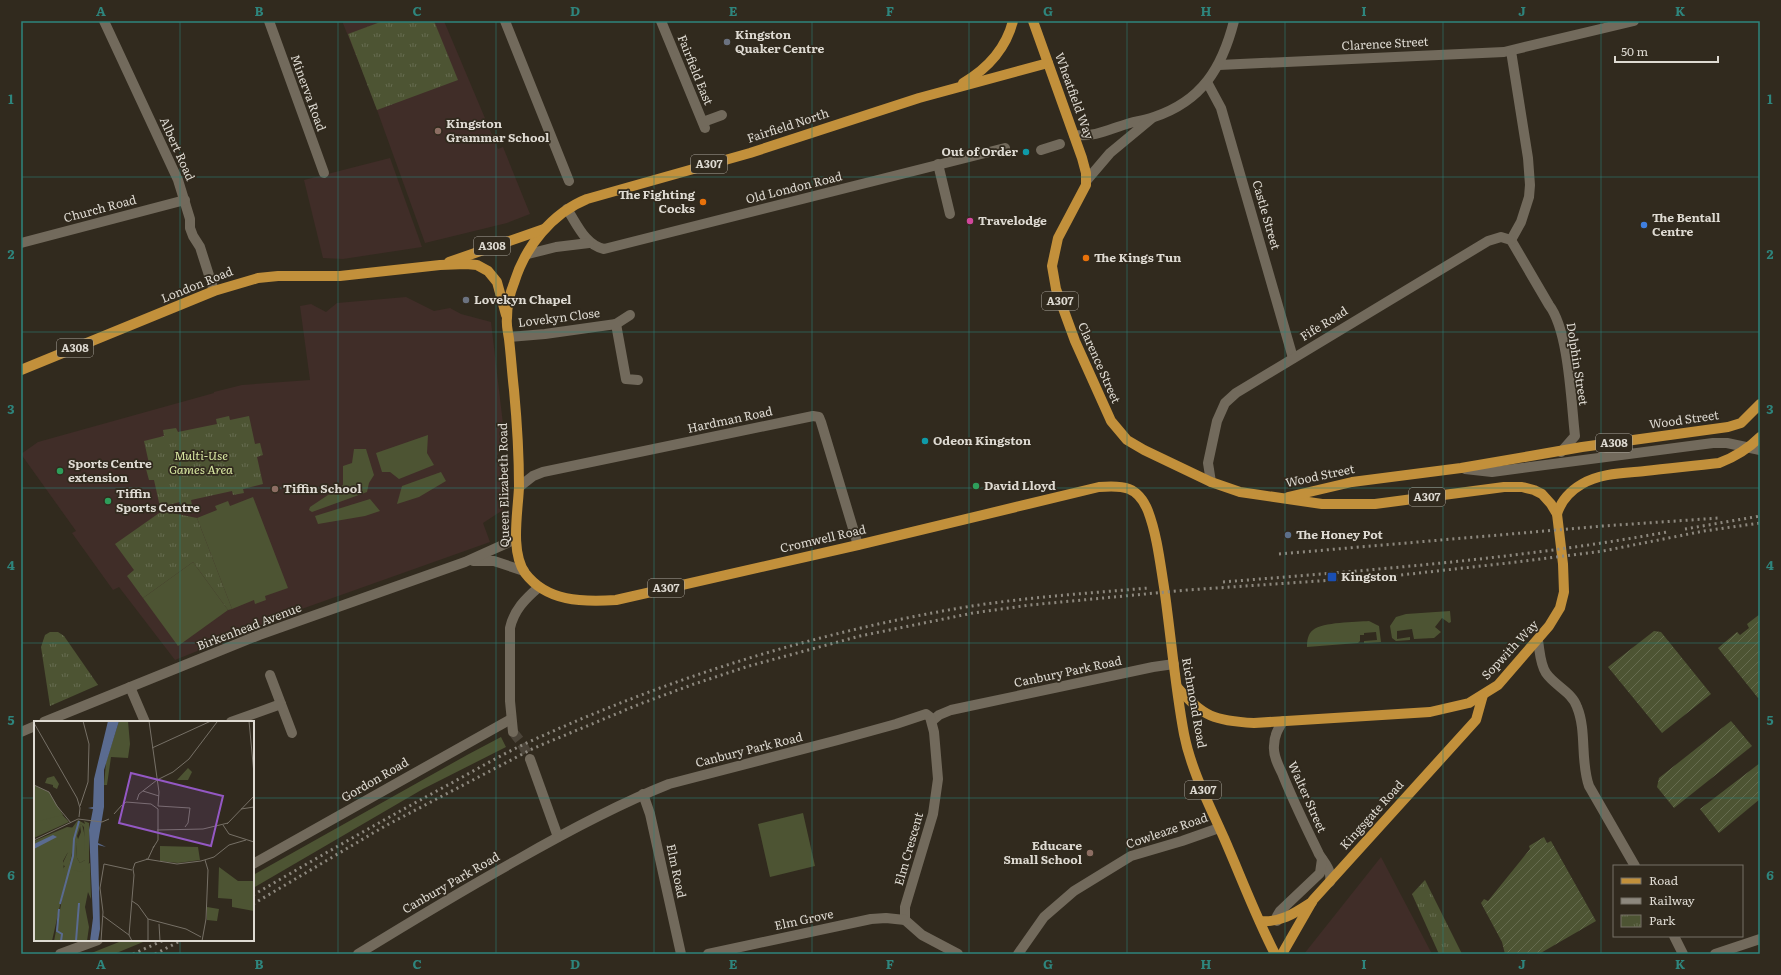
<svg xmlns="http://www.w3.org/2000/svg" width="1781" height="975" font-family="Literata,serif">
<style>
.education{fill:#402d28}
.grass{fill:#4d5433}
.park{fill:url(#park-tufts)}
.garden{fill:url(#garden-furrows)}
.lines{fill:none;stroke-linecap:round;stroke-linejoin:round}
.minor-tunnel{stroke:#4b4439;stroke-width:10;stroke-dasharray:10 5;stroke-linecap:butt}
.minor{stroke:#726a5c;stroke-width:10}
.major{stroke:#c2903b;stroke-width:10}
.rail{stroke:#8d887e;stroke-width:3;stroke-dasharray:2 4;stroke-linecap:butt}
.grid{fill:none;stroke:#2e857d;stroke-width:1;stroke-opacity:0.55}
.worship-dot{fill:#6b7280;stroke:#312a1e;stroke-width:1.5}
.education-dot{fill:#8d6e63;stroke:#312a1e;stroke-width:1.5}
.culture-dot{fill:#0f9aa8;stroke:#312a1e;stroke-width:1.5}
.food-dot{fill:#e8710a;stroke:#312a1e;stroke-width:1.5}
.hotel-dot{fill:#d1479c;stroke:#312a1e;stroke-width:1.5}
.shop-dot{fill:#3f7fe0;stroke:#312a1e;stroke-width:1.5}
.leisure-dot{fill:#2e9e5b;stroke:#312a1e;stroke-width:1.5}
.service-dot{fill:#5c6f8a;stroke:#312a1e;stroke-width:1.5}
.transit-dot{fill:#1a4fb4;stroke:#312a1e;stroke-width:1.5}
.labels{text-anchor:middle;stroke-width:3.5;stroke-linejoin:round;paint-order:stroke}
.shield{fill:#312a1e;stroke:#aaa59c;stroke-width:1}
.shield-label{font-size:11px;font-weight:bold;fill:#dedad2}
.poi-label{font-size:12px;font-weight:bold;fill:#dedad2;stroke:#312a1e;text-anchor:start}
.street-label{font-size:12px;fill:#dedad2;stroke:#312a1e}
.park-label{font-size:12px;font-style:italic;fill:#d8e7a1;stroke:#312a1e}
.inset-river{fill:none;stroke:#5a6b90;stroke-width:2}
.inset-road{fill:none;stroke:#767066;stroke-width:1}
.view{fill:#9458c4;fill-opacity:0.15;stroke:#9458c4;stroke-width:2}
.inset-edge{fill:none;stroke:#dedad2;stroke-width:2}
.neatline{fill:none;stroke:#2e857d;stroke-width:1.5}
.grid-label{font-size:13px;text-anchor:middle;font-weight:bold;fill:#2e857d}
</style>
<defs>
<pattern id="park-tufts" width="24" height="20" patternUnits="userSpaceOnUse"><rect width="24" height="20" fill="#4d5433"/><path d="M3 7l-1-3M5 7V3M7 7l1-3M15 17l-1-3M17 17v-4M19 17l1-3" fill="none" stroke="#666c50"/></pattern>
<pattern id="garden-furrows" width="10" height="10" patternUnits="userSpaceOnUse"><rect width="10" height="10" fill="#4d5433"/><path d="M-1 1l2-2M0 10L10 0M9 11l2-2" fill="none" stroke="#666c50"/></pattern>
</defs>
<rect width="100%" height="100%" fill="#312a1e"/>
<g class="education">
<polygon points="342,21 444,21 498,149 503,147 530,214 507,223 425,243 368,85"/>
<polygon points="390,158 422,247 343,259 323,258 304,180"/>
<polygon points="406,297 434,311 450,308 461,314 491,322 505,441 497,456 504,468 503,510 483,523 490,542 296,611 175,660 119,587 113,590 72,533 76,531 21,454 38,442 214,393 214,392 242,385 310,380 300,306 311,304 326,312 337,303"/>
<polygon points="1381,857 1432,954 1304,954"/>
</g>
<g class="grass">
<polygon points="428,435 427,453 434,465 399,479 390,472 382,472 376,453"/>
<polygon points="354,449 366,449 374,475 369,483 367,492 312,512 309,510 310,507 343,485 343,466 352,463"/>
<polygon points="441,472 446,481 419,497 397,504 402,486"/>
<polygon points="253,497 288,588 265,596 266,600 255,604 254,600 232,609 197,518 217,510 215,506 228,501 230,506"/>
<polygon points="370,499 380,511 365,516 318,524 315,516"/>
<polygon points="193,562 228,610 178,646 143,598"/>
<polygon points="1450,611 1451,622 1449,623 1442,618 1435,627 1441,632 1434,638 1414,639 1412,629 1397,631 1397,639 1410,637 1410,640 1396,641 1392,638 1390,626 1396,617 1406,614"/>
<path d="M1369 621 1379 626 1381 642 1364 643V641L1377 640 1376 632 1364 633V635H1360V641L1358 643 1307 647C1307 640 1308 634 1313 630 1323 622 1355 622 1369 621Z"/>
<polygon points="501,737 506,747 423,789 253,888 253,875 467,755"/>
<polygon points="803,813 815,866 770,877 758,824"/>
<polygon points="124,940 148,940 114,954 89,954"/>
</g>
<g class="park">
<polygon points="383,21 434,21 458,80 377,110 348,34"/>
<polygon points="229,416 230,420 249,416 255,444 260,443 263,455 257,457 263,484 243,489 244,493 233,495 232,491 191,500 192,505 181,508 180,502 160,507 154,480 149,480 146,469 150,468 144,441 164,436 163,430 176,428 178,432 217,424 216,419"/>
<polygon points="162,511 197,518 232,609 228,610 193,562 143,598 127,576 134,570 115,544"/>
<polygon points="50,632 58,632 64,636 98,685 50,706 41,647 45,635"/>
<polygon points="1425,880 1462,954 1439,954 1412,894"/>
</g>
<g class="garden">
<polygon points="1760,614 1760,697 1758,698 1718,648 1737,632 1740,635 1749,628 1747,624"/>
<polygon points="1654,631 1661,632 1711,694 1662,733 1608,667"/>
<polygon points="1731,721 1752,746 1674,808 1657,787 1659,778"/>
<polygon points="1760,763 1760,799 1719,833 1700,809"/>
<polygon points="1544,837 1547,843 1551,841 1596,921 1539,954 1505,954 1502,942 1481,903 1484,899 1488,901 1530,849 1529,846"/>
</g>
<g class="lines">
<polyline class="minor-tunnel" points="513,732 521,742 530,759"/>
<g class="minor">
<polyline points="104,21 178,180 190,219 190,228 193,236 200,247 214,291"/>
<polyline points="269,21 324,173"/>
<polyline points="505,21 569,181"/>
<polyline points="661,21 705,128"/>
<polyline points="1219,65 1504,52 1634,21"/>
<polyline points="1207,82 1221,108 1293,358"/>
<polyline points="703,122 722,115"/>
<path d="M1074 135C1097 137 1109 129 1130 123 1138 121 1146 120 1154 117 1202 101 1222 68 1234 21"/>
<polyline points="1041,150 1060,144"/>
<polyline points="938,164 950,214"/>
<polyline points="1087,180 1110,153 1151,119"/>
<path d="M567 209C577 224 585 245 604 249L1005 148"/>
<path d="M1511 240 1549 305C1569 331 1571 402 1575 436L1561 452"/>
<polyline points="1511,240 1521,222 1529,197 1530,185 1528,158 1511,51"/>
<polyline points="21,243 185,200"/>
<polyline points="528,254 556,247 589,243"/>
<polyline points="616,324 630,315"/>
<polyline points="509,337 545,334 616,324 626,379 638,380"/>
<polyline points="1465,469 1492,472 1713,443 1727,443 1760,450"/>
<polyline points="1211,482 1208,463 1217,421 1225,403 1236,393 1488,241 1501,237 1511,240"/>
<polyline points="519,487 533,476 543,472 813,416 819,417 821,422 858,545"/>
<polyline points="473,561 494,561 524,571"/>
<path d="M1538 641C1540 652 1540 664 1546 673 1555 686 1572 692 1577 707 1587 731 1580 761 1589 786L1635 866"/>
<polyline points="270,675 292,733"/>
<polyline points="130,687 145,722"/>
<polyline points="932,721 939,715 951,710 1153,667 1174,664"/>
<path d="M1283 721C1278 729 1274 736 1274 746 1273 755 1278 765 1282 773 1293 801 1306 827 1319 854 1325 864 1332 870 1330 882"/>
<polyline points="44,722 259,635 465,562 516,539"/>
<polyline points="231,722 281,704"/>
<polyline points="21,732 35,726"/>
<path d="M513 732 510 701V628C514 610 525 599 539 587"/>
<polyline points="530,759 558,837"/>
<polyline points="643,794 650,814 681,954"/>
<polyline points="253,864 511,719"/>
<polyline points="1277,921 1277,916 1280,911 1320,873 1322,859"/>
<polyline points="1674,936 1683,954"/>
<polyline points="60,954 98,940"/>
<path d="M358 954C410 922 463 890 517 860 566 832 616 805 669 784L838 740 896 724 926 714 930 717 934 732 938 779 933 814 905 907V920L922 935 958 954"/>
<polyline points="708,954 871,919 886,918 905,920"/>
<polyline points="1018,954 1044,917 1074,891 1131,856 1182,841 1219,828"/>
<polyline points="1715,954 1760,939"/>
</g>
<g class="major">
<path d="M1033 21 1082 158 1086 173V185L1058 238 1052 266 1056 289 1075 341 1111 421 1127 440 1144 450 1211 482 1240 492 1322 504H1375L1504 487H1522L1534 490 1542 494 1551 504 1557 514 1563 564 1564 592 1560 608 1549 626 1498 685 1469 703 1430 712 1254 723C1215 721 1203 717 1177 687"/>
<path d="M1048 63 919 98 750 153 587 199C552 213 525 247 514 283 510 293 507 307 507 318 506 325 508 332 509 339 511 356 512 373 514 390 517 422 519 454 519 487 518 512 510 551 525 573 547 602 582 602 616 600L858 545 1099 487C1123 485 1138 486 1148 511 1157 535 1160 562 1164 587 1171 636 1175 686 1184 734 1191 770 1209 804 1224 838 1241 877 1256 917 1275 954"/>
<path d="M963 83C987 69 1006 48 1013 21"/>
<polyline points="449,262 544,229"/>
<polyline points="21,370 214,291 258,278 278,276 340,276 440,265 466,264 477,265 488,271 497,282 506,315"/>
<polyline points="1288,497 1352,482 1461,468 1582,447 1728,427 1741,423 1760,404"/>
<path d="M1557 514C1561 501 1570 491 1582 484 1600 473 1625 473 1645 471 1670 468 1694 466 1719 463 1735 457 1748 449 1760 437"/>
<path d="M1260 921C1281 923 1295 913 1312 902"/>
<polyline points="1282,954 1313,900 1476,720 1483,695"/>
</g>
<g class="rail">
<polyline points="1685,529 1760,516"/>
<polyline points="1279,554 1603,526 1719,518"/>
<path d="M1223 582C1371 570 1520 559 1667 532"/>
<path d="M253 895C317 858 381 821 446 786 474 771 502 754 531 741 671 677 819 631 972 606 1030 597 1090 593 1149 588"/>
<polyline points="253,904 385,826 534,748 640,704 694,684 749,666 860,636 973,613 1030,605 1187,590 1392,576 1517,562 1603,551 1704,531 1760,523"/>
<polyline points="133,954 164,940"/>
<polyline points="155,954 182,940"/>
</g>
</g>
<path class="grid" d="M180 21V722M338 21V954M496 21V954M654 21V954M812 21V954M969 21V954M1127 21V954M1285 21V954M1443 21V954M1601 21V954M21 177H1760M21 332H1760M21 488H1760M21 643H1760M21 798H35M253 798H1760M180 940V954"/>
<g class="worship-dot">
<circle cx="727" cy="42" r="4"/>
<circle cx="466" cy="300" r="4"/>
</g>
<g class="education-dot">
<circle cx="438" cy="131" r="4"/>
<circle cx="275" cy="489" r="4"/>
<circle cx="1090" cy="853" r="4"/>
</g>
<g class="culture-dot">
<circle cx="1026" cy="152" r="4"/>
<circle cx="925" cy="441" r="4"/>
</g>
<g class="food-dot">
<circle cx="703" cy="202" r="4"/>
<circle cx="1086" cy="258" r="4"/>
</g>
<circle class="hotel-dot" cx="970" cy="221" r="4"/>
<circle class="shop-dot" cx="1644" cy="225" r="4"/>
<g class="leisure-dot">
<circle cx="60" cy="471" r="4"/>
<circle cx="976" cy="486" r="4"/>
<circle cx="108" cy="501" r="4"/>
</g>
<circle class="service-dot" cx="1288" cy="535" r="4"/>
<rect class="transit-dot" x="1327" y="572" width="10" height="10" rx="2"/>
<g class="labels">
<g class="shield">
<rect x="691" y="155" width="36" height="18" rx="3"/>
<rect x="474" y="237" width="36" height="18" rx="3"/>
<rect x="1042" y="292" width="36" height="18" rx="3"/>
<rect x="57" y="339" width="36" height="18" rx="3"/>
<rect x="1596" y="434" width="36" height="18" rx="3"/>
<rect x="1409" y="488" width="36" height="18" rx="3"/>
<rect x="648" y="579" width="36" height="18" rx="3"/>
<rect x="1185" y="781" width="36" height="18" rx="3"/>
</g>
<g class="shield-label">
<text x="709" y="168">A307</text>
<text x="492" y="250">A308</text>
<text x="1060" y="305">A307</text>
<text x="75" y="352">A308</text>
<text x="1614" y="447">A308</text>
<text x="1427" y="501">A307</text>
<text x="666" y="592">A307</text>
<text x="1203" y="794">A307</text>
</g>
<g class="poi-label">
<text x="735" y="39">Kingston<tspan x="735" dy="14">Quaker Centre</tspan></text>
<text x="446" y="128">Kingston<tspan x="446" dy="14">Grammar School</tspan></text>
<text x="1018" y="156" text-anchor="end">Out of Order</text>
<text x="695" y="199" text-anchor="end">The Fighting<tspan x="695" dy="14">Cocks</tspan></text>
<text x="1652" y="222">The Bentall<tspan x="1652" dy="14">Centre</tspan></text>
<text x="978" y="225">Travelodge</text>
<text x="1094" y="262">The Kings Tun</text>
<text x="474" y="304">Lovekyn Chapel</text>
<text x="933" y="445">Odeon Kingston</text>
<text x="68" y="468">Sports Centre<tspan x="68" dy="14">extension</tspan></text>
<text x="984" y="490">David Lloyd</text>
<text x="283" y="493">Tiffin School</text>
<text x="116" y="498">Tiffin<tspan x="116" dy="14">Sports Centre</tspan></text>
<text x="1296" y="539">The Honey Pot</text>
<text x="1341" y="581">Kingston</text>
<text x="1082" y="850" text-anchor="end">Educare<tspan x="1082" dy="14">Small School</tspan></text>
</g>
<g class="street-label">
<text transform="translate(1385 44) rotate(-3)" y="4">Clarence Street</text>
<text transform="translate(695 70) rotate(68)" y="4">Fairfield East</text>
<text transform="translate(308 93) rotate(70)" y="4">Minerva Road</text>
<text transform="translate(1074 96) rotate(70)" y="4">Wheatfield Way</text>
<text transform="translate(788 126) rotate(-18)" y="4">Fairfield North</text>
<text transform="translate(177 149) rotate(66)" y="4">Albert Road</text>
<text transform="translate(794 188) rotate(-14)" y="4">Old London Road</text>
<text transform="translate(100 209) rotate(-15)" y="4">Church Road</text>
<text transform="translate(1266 215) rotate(74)" y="4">Castle Street</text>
<text transform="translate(197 285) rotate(-22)" y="4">London Road</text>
<text transform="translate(559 318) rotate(-7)" y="4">Lovekyn Close</text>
<text transform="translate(1324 324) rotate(-32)" y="4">Fife Road</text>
<text transform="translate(1099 363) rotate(66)" y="4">Clarence Street</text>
<text transform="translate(1577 364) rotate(81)" y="4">Dolphin Street</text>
<text transform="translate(730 420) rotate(-12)" y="4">Hardman Road</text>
<text transform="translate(1684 420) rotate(-8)" y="4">Wood Street</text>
<text transform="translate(1320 476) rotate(-12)" y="4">Wood Street</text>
<text transform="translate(504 485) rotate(-91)" y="4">Queen Elizabeth Road</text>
<text transform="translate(823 539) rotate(-13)" y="4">Cromwell Road</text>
<text transform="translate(249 627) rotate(-21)" y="4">Birkenhead Avenue</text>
<text transform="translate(1510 650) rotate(-47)" y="4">Sopwith Way</text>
<text transform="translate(1068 672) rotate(-12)" y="4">Canbury Park Road</text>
<text transform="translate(1194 703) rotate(80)" y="4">Richmond Road</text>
<text transform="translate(749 750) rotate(-14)" y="4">Canbury Park Road</text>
<text transform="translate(375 780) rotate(-30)" y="4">Gordon Road</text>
<text transform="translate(1307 797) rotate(66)" y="4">Walter Street</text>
<text transform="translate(1372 815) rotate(-48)" y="4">Kingsgate Road</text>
<text transform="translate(1167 831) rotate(-19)" y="4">Cowleaze Road</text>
<text transform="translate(909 849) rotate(-74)" y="4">Elm Crescent</text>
<text transform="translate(676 871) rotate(78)" y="4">Elm Road</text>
<text transform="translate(451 883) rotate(-30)" y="4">Canbury Park Road</text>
<text transform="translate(804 920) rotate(-12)" y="4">Elm Grove</text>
</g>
<g class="park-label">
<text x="201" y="460">Multi-Use<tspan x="201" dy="14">Games Area</tspan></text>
</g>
</g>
<g transform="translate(34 721)">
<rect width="220" height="220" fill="#312a1e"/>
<path d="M48 103 51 116V139L46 142 43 137 42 123 47 111 46 104ZM34 131 38 132 35 147 54 148V143L56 142 57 178 54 171 51 186 55 206 53 220H20L31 163 28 149 31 145 28 144Z" fill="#4d5433"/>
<path d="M44 99 51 103 50 100 55 102V141L54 148H49L48 151 35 148 38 132H33L38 107ZM47 103 50 106 51 130V139L46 142 43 137 42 123 45 121 43 115Z" fill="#4d5433" fill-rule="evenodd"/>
<path d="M185 146 204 160H220V190L198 186V178L184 177Z" fill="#4d5433"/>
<path d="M85 0H94L96 23 94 37 77 36 73 64H70L72 41ZM154 47 158 51 154 59H143ZM0 64 35 101 0 117ZM33 106 43 107 38 132 34 131 29 140 31 162 18 220H0V120ZM126 125 164 126 166 139 144 142 126 140ZM173 186 185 188 183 200 173 199Z" fill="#4d5433"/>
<path d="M20 55 25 63 23 68 19 66V64L11 62 13 57ZM0 64 15 71 29 94 0 101Z" fill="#4d5433"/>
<path d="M74 0H85L70 49V86L64 122 72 126 64 124 66 208 64 220H56L59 197 55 109 59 88 54 87 59 86 60 58ZM19 114 23 116 0 128V123Z" fill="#5a6b90"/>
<path class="inset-river" d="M26 183 39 135 40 118 45 100M25 188 23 210 28 213 27 220M42 220 45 182"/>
<path class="inset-road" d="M115 0 125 71 124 85 156 87 154 102 151 106M215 0 220 53M0 2 43 77 46 87 45 96M118 27 177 0M123 59 139 51 155 38 183 1M0 64 15 71 23 85 37 102M109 70 125 75M103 79 105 73 123 59M89 84 92 81 117 83 124 88V119L119 127M46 85 54 61 55 23 49 0M207 88 220 86M80 93 88 84M193 103 220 75M189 104 195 113 220 121M123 109 169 108 194 102M0 119 44 98 68 101 75 98M112 138 143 143 167 140 180 136 195 124 212 119M99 148 101 142 114 138 120 125M98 180 104 184 114 198M69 195 95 214 98 220M114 198 152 208 167 216M114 198V220M125 203 126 220M95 214 100 154 99 148M67 220 69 191 66 167 70 143 98 149M168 220 172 198 174 149 171 139"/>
<path class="view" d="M97 52 189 75 177 125 85 102Z"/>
<rect width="220" height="220" class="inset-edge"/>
</g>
<rect width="1781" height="975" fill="none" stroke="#312a1e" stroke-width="44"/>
<rect x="1613" y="865" width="130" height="72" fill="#312a1e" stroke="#767066"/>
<rect x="1621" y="878" width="20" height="6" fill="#c2903b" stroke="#767066"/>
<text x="1649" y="885" font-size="12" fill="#dedad2">Road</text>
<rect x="1621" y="898" width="20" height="6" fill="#8d887e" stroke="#767066"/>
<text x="1649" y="905" font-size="12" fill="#dedad2">Railway</text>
<rect x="1621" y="915" width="20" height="12" fill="url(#park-tufts)" stroke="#767066"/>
<text x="1649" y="925" font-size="12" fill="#dedad2">Park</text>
<path d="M1615 56v6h103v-6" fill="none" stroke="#dedad2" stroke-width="2"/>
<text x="1621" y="56" font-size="12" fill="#dedad2" stroke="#312a1e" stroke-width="3" paint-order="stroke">50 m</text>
<rect x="22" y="22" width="1737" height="931" class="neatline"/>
<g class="grid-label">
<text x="101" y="16">A</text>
<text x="259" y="16">B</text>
<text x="417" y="16">C</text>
<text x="575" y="16">D</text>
<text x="733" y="16">E</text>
<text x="890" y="16">F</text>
<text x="1048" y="16">G</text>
<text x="1206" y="16">H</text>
<text x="1364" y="16">I</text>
<text x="1522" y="16">J</text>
<text x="1680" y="16">K</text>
<text x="11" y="104">1</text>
<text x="1770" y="104">1</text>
<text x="11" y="259">2</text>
<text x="1770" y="259">2</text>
<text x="11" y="414">3</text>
<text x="1770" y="414">3</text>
<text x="11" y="570">4</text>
<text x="1770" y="570">4</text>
<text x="11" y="725">5</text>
<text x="1770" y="725">5</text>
<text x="11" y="880">6</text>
<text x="1770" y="880">6</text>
<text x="101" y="969">A</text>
<text x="259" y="969">B</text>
<text x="417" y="969">C</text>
<text x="575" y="969">D</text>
<text x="733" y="969">E</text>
<text x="890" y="969">F</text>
<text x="1048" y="969">G</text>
<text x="1206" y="969">H</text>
<text x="1364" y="969">I</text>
<text x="1522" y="969">J</text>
<text x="1680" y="969">K</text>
</g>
</svg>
